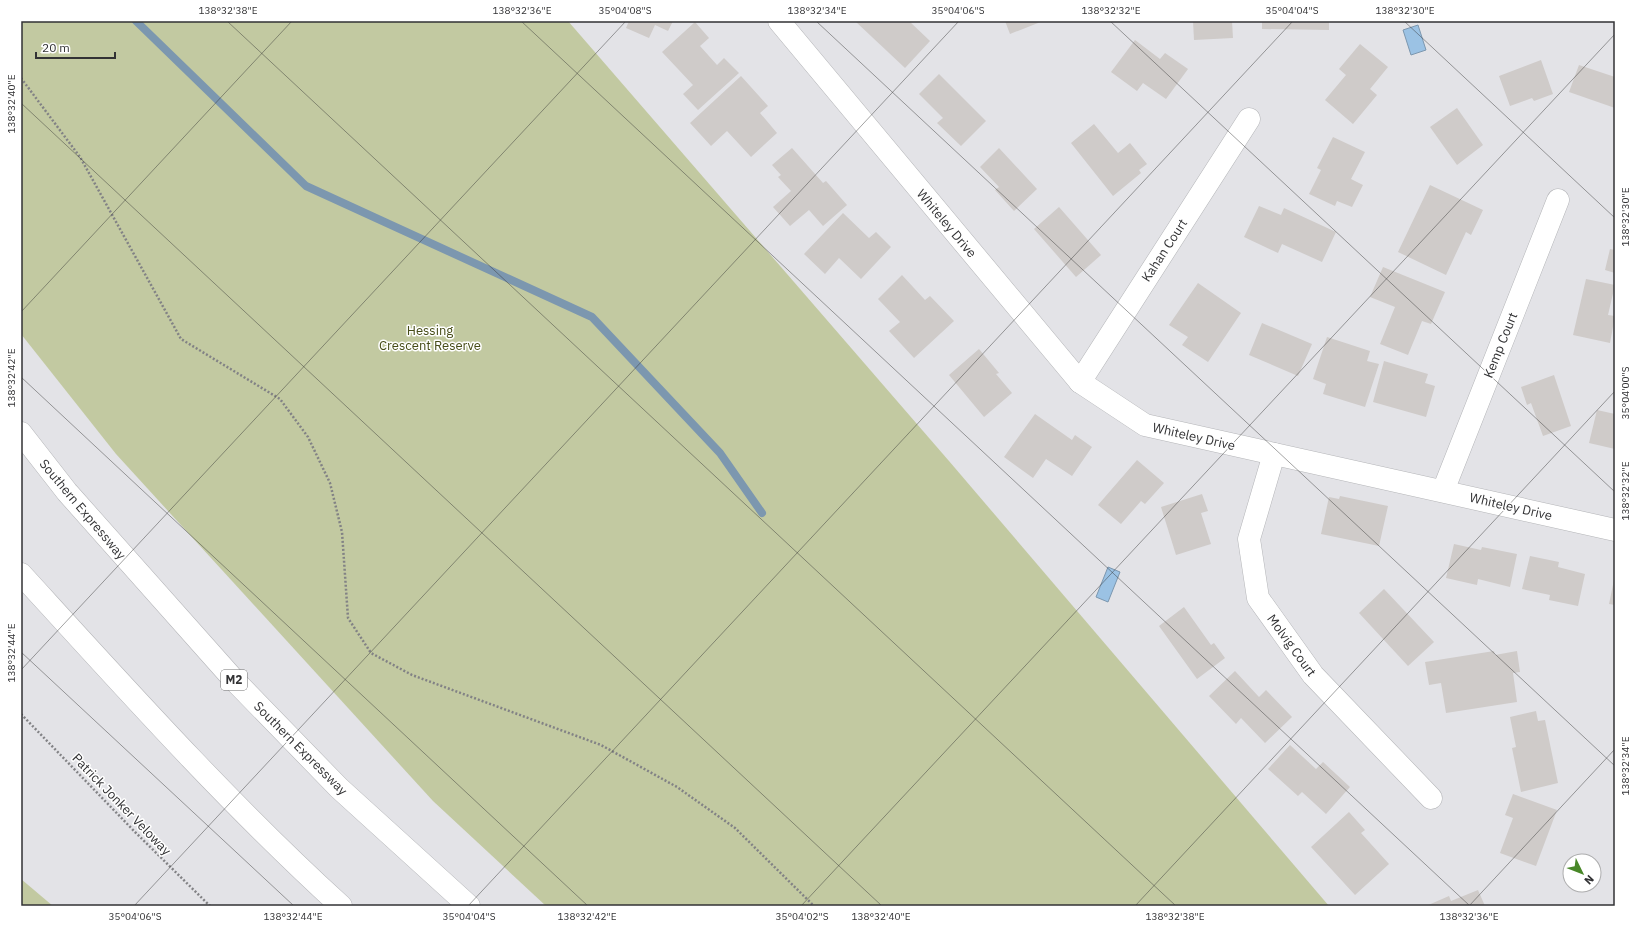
<svg xmlns="http://www.w3.org/2000/svg" width="1636" height="927" font-family="'IBM Plex Sans',sans-serif">
<style>
.green{fill:#c2c9a1}
.water{fill:#9bc2e4;stroke:#7c97af}
.lines{fill:none;stroke-linecap:round;stroke-linejoin:round}
.stream{stroke:#7c97af;stroke-width:8}
.building{fill:#cfcbc9}
.minor-casing{stroke:#b4b5b8;stroke-width:23}
.highway-casing{stroke:#b4b5b8;stroke-width:23}
.path{stroke:#828285;stroke-width:2.5;stroke-dasharray:2 2;stroke-linecap:butt}
.minor{stroke:#fff;stroke-width:22}
.highway{stroke:#fff;stroke-width:22}
.ticks{fill:none;stroke:#323234;stroke-width:1;stroke-opacity:0.45}
.labels{text-anchor:middle;stroke-width:3;stroke-linejoin:round;paint-order:stroke}
.shield{fill:#fff;stroke:#707071;stroke-width:1}
.shield-label{font-size:12px;font-weight:bold;fill:#323234}
.street-label{font-size:13px;fill:#323234;stroke:#fff}
.park-label{font-size:13px;fill:#464c17;stroke:#fff}
.neatline{fill:none;stroke:#323234;stroke-width:1.5}
.ticks-label{font-size:10px;text-anchor:middle;fill:#323234}
</style>
<rect width="100%" height="100%" fill="#e3e3e7"/>
<g class="green">
<polygon points="21,21 568,21 949,461 1329,906 546,906 433,801 116,454 21,334"/>
<polygon points="21,879 53,906 21,906"/>
</g>
<g class="water">
<polygon points="1418,25 1426,50 1411,55 1403,30"/>
<polygon points="1108,567 1120,572 1108,602 1096,597"/>
</g>
<g class="lines">
<polyline class="stream" points="136,21 306,186 592,317 720,453 762,513"/>
</g>
<g class="building">
<polygon points="629,21 673,21 668,31 655,25 649,38 626,28"/>
<polygon points="855,21 909,21 930,41 905,68"/>
<polygon points="1005,21 1043,21 1010,34"/>
<polygon points="1193,21 1232,21 1233,38 1194,40"/>
<polygon points="1262,21 1329,21 1329,30 1262,29"/>
<polygon points="695,22 709,38 700,46 717,65 724,58 739,73 698,110 683,94 693,85 662,52"/>
<polygon points="1135,40 1160,59 1165,53 1188,69 1166,99 1143,83 1137,91 1111,72"/>
<polygon points="1360,44 1388,67 1370,89 1377,95 1353,124 1325,100 1346,75 1339,69"/>
<polygon points="1541,60 1553,94 1534,101 1532,98 1510,106 1499,76"/>
<polygon points="1579,65 1615,77 1615,108 1569,92"/>
<polygon points="939,74 986,121 961,146 937,123 943,118 919,94"/>
<polygon points="741,76 768,106 760,113 777,133 751,157 727,131 711,146 690,123"/>
<polygon points="1457,108 1483,145 1457,165 1430,127"/>
<polygon points="1094,124 1118,153 1130,143 1147,164 1139,170 1141,173 1113,196 1071,143"/>
<polygon points="1333,137 1365,152 1351,179 1363,185 1352,207 1337,201 1335,206 1309,194 1321,170 1317,168"/>
<polygon points="792,148 823,183 826,181 847,205 823,226 809,210 790,226 773,207 791,191 778,177 781,175 772,165"/>
<polygon points="999,148 1037,189 1014,211 995,190 999,187 980,167"/>
<polygon points="1430,185 1483,210 1471,235 1466,232 1446,275 1398,252"/>
<polygon points="1259,206 1281,215 1284,208 1336,232 1322,262 1282,244 1278,253 1244,237"/>
<polygon points="1059,207 1101,255 1076,277 1034,229"/>
<polygon points="843,213 869,238 876,232 891,247 861,279 839,258 825,274 804,254"/>
<polygon points="1610,249 1615,250 1615,273 1605,270"/>
<polygon points="1383,267 1445,292 1431,324 1422,321 1408,355 1380,344 1395,307 1370,297"/>
<polygon points="902,275 925,300 930,296 954,321 914,358 889,331 900,322 878,299"/>
<polygon points="1586,279 1615,285 1608,315 1615,316 1610,343 1573,335"/>
<polygon points="1198,283 1241,313 1208,362 1182,345 1188,337 1169,325"/>
<polygon points="1262,323 1312,344 1298,376 1249,355"/>
<polygon points="1327,337 1370,351 1367,361 1379,364 1365,407 1323,394 1326,384 1313,379"/>
<polygon points="979,349 999,373 996,374 1012,393 984,417 949,375"/>
<polygon points="1384,361 1428,374 1425,383 1435,386 1426,417 1373,402"/>
<polygon points="1554,375 1571,426 1543,436 1531,403 1527,405 1521,387"/>
<polygon points="1597,410 1615,414 1615,449 1589,443"/>
<polygon points="1035,414 1072,440 1075,435 1092,447 1072,476 1046,459 1033,478 1004,457"/>
<polygon points="1137,460 1164,483 1145,504 1141,501 1121,524 1098,505"/>
<polygon points="1202,494 1208,511 1201,513 1211,544 1176,555 1161,507"/>
<polygon points="1340,496 1388,506 1379,546 1321,534 1329,497 1339,499"/>
<polygon points="1454,544 1481,550 1482,547 1517,554 1510,587 1478,579 1477,585 1446,578"/>
<polygon points="1530,556 1559,562 1558,567 1585,574 1578,606 1549,600 1550,595 1522,589"/>
<polygon points="1614,580 1615,580 1615,605 1609,604"/>
<polygon points="1384,589 1434,642 1408,666 1359,613"/>
<polygon points="1184,607 1211,645 1214,643 1225,658 1197,679 1159,626"/>
<polygon points="1494,651 1495,655 1517,651 1520,672 1513,673 1517,702 1446,713 1441,683 1429,685 1425,662"/>
<polygon points="1235,671 1259,697 1266,690 1292,717 1265,743 1241,718 1236,724 1209,696"/>
<polygon points="1536,711 1538,721 1545,720 1558,783 1521,792 1512,748 1516,747 1510,717"/>
<polygon points="1290,745 1316,769 1323,762 1350,787 1326,814 1302,792 1298,796 1268,769"/>
<polygon points="1513,794 1557,810 1536,866 1500,853 1513,818 1505,815"/>
<polygon points="1349,812 1365,830 1361,833 1389,864 1355,895 1311,847"/>
<polygon points="1478,890 1485,906 1426,906 1449,896 1451,901"/>
</g>
<g class="lines">
<g class="minor-casing">
<g id="minor">
<polyline points="779,21 1080,382 1145,425 1615,530"/>
<polyline points="1080,382 1249,119"/>
<polyline points="1274,454 1249,539 1258,598 1313,675 1431,798"/>
<polyline points="1443,491 1558,200"/>
</g>
</g>
<g class="highway-casing">
<g id="highway">
<polyline points="21,433 67,492 235,681 339,788 469,906"/>
<path d="M21 574C125 688 227 802 341 906"/>
</g>
</g>
<g class="path">
<polyline points="21,78 80,157 181,339 280,399 308,437 330,483 342,532 348,618 371,653 412,675 601,745 677,787 735,828 814,906"/>
<polyline points="21,714 135,832 210,906"/>
</g>
<use href="#minor" class="minor"/>
<use href="#highway" class="highway"/>
</g>
<path class="ticks" d="M227 21 1176 906M521 21 1470 906M816 21 1615 766M1110 21 1615 492M1404 21 1615 218M21 103 882 906M21 312 292 21M21 377 588 906M21 652 294 906M21 670 626 21M134 906 959 21M468 906 1293 21M801 906 1615 34M1135 906 1615 391M1469 906 1615 749"/>
<g class="labels">
<rect class="shield" x="221" y="670" width="26" height="20" rx="3"/>
<g class="shield-label">
<text x="234" y="684">M2</text>
</g>
<g class="street-label">
<text transform="translate(947 223) rotate(50)" y="5">Whiteley Drive</text>
<text transform="translate(1164 250) rotate(-57)" y="5">Kahan Court</text>
<text transform="translate(1500 345) rotate(-68)" y="5">Kemp Court</text>
<text transform="translate(1194 436) rotate(13)" y="5">Whiteley Drive</text>
<text transform="translate(1511 506) rotate(13)" y="5">Whiteley Drive</text>
<text transform="translate(83 509) rotate(50)" y="5">Southern Expressway</text>
<text transform="translate(1292 645) rotate(54)" y="5">Molvig Court</text>
<text transform="translate(301 748) rotate(45)" y="5">Southern Expressway</text>
<text transform="translate(122 804) rotate(46)" y="5">Patrick Jonker Veloway</text>
</g>
<g class="park-label">
<text x="430" y="335">Hessing<tspan x="430" dy="15">Crescent Reserve</tspan></text>
</g>
</g>
<rect width="1636" height="927" fill="none" stroke="#ffffff" stroke-width="44"/>
<g transform="translate(1582 873) rotate(133)"><circle r="19" fill="#ffffff" stroke="#adadae"/>
<path d="M0-3L7 15L0 10L-7 15Z" fill="#488728"/>
<text y="-6" font-size="11" font-weight="bold" text-anchor="middle" fill="#323234">N</text>
</g>
<path d="M36 52v6h79v-6" fill="none" stroke="#323234" stroke-width="2"/>
<text x="42" y="52" font-size="12" fill="#323234" stroke="#ffffff" stroke-width="3" paint-order="stroke">20 m</text>
<rect x="22" y="22" width="1592" height="883" class="neatline"/>
<g class="ticks-label">
<text x="228" y="14">138°32'38"E</text>
<text x="522" y="14">138°32'36"E</text>
<text x="625" y="14">35°04'08"S</text>
<text x="817" y="14">138°32'34"E</text>
<text x="958" y="14">35°04'06"S</text>
<text x="1111" y="14">138°32'32"E</text>
<text x="1292" y="14">35°04'04"S</text>
<text x="1405" y="14">138°32'30"E</text>
<text transform="translate(11 104) rotate(-90)" y="4">138°32'40"E</text>
<text transform="translate(1625 217) rotate(-90)" y="4">138°32'30"E</text>
<text transform="translate(11 378) rotate(-90)" y="4">138°32'42"E</text>
<text transform="translate(1625 393) rotate(-90)" y="4">35°04'00"S</text>
<text transform="translate(1625 491) rotate(-90)" y="4">138°32'32"E</text>
<text transform="translate(11 653) rotate(-90)" y="4">138°32'44"E</text>
<text transform="translate(1625 766) rotate(-90)" y="4">138°32'34"E</text>
<text x="135" y="920">35°04'06"S</text>
<text x="293" y="920">138°32'44"E</text>
<text x="469" y="920">35°04'04"S</text>
<text x="587" y="920">138°32'42"E</text>
<text x="802" y="920">35°04'02"S</text>
<text x="881" y="920">138°32'40"E</text>
<text x="1175" y="920">138°32'38"E</text>
<text x="1469" y="920">138°32'36"E</text>
</g>
</svg>
